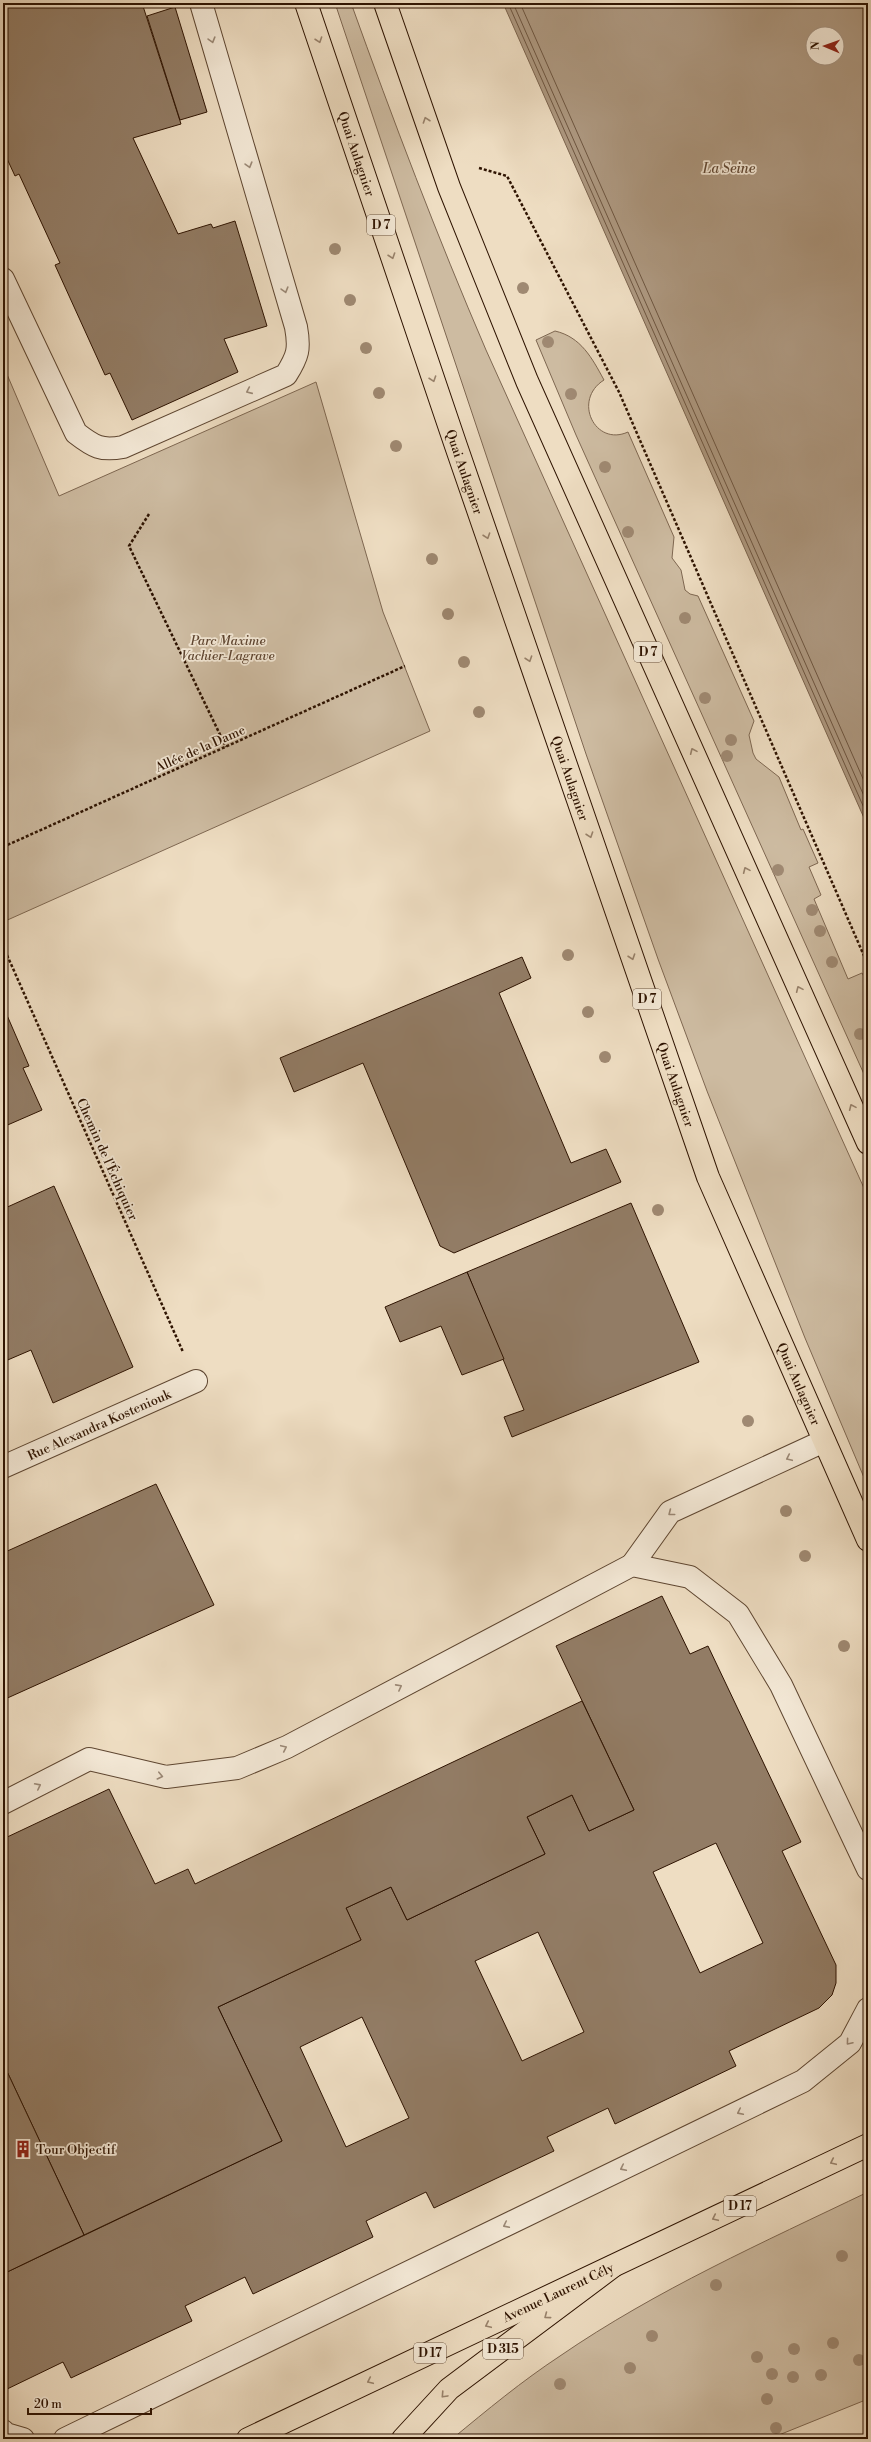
<svg xmlns="http://www.w3.org/2000/svg" width="871" height="2442" font-family="'Libre Bodoni',serif">
<style>
.green{fill:#cdbba1;stroke:#7e6751}
.water{fill:#ad9880;stroke:#7a634d;fill-rule:evenodd}
.lines{fill:none;stroke-linecap:round;stroke-linejoin:round}
.shore{stroke:#6e5640;stroke-width:1}
.building{fill:#927c65;stroke:#2e1301;fill-rule:evenodd}
.minor-casing{stroke:#5e4631;stroke-width:24}
.major-casing{stroke:#2e1301;stroke-width:24}
.highway-casing{stroke:#2e1301;stroke-width:24}
.path{stroke:#2e1301;stroke-width:2.5;stroke-dasharray:3 2;stroke-linecap:butt}
.minor{stroke:#f4e9d7;stroke-width:22}
.major{stroke:#eeddc2;stroke-width:22}
.highway{stroke:#eeddc2;stroke-width:22}
.tree{fill:#9f8972}
.oneway{stroke:#9b8977}
.oneway2{stroke:#98826b}
.labels{text-anchor:middle;stroke-width:3.5;stroke-linejoin:round;paint-order:stroke}
.shield{fill:#f4e9d7;stroke:#695341;stroke-width:1}
.shield-label{font-size:12px;font-weight:bold;fill:#2e1301}
.street-label{font-size:13px;fill:#2e1301;stroke:#f4e9d7}
.park-label{font-size:13px;font-style:italic;fill:#5e4531;stroke:#f4e9d7}
.poi-label{font-size:13px;fill:#2e1301;stroke:#f4e9d7;text-anchor:start}
.water-label{font-size:14px;font-style:italic;fill:#614834;stroke:#f4e9d7}
</style>
<rect width="100%" height="100%" fill="#eeddc2"/>
<filter id="stains"><feTurbulence type="fractalNoise" baseFrequency=".005" numOctaves="4"/><feColorMatrix values="0 0 0 0 .2 0 0 0 0 .09 0 0 0 0 .02 0 0 0 .5 -.17"/></filter>
<radialGradient id="worn" r=".72"><stop offset=".6" stop-color="#630" stop-opacity="0"/><stop offset="1" stop-color="#630" stop-opacity=".3"/></radialGradient>
<g class="green">
<path d="M335 3H351C393 120 437 236 486 350L868 1197V1487L805 1338 707 1091 658 959 586 754Z"/>
<path d="M555 331C581 337 592 358 604 380 572 400 595 447 628 432L674 537 672 558 681 570 685 590 690 594 698 596 754 721 749 735 753 753 756 759 779 777 801 830 803 829 818 863 809 867 821 895 814 899 848 979 862 973 868 984V1083L576 435 536 340Z"/>
<polygon points="3,365 59,496 316,382 383,612 430,731 3,922"/>
<path d="M868 2192V2399L769 2439H452C487 2410 522 2381 560 2356 656 2290 764 2242 868 2192Z"/>
</g>
<path class="water" d="M503 3H868V827ZM813 34H837V58H813Z"/>
<g class="lines">
<g class="shore">
<polyline points="508,3 868,817"/>
<polyline points="513,3 868,805"/>
<polyline points="520,3 868,790"/>
</g>
</g>
<g class="building">
<polygon points="3,3 142,3 181,124 133,138 178,234 211,224 213,228 235,221 267,326 224,339 238,372 132,420 110,373 105,375 55,265 60,263 19,174 15,176 3,150"/>
<polygon points="175,7 207,112 180,120 147,16"/>
<polygon points="522,957 531,978 499,993 571,1163 606,1149 621,1182 454,1253 440,1246 363,1063 294,1092 280,1058"/>
<polygon points="3,1006 29,1066 23,1068 42,1110 3,1127"/>
<polygon points="54,1186 133,1367 53,1403 31,1350 3,1362 3,1209"/>
<polygon points="631,1203 699,1362 512,1437 504,1417 524,1410 467,1272"/>
<polygon points="467,1272 504,1359 462,1375 441,1326 400,1342 385,1307"/>
<polygon points="156,1484 214,1605 3,1700 3,1553"/>
<path d="M662 1596 690 1654 708 1646 801 1842 782 1851 836 1965V1983L832 1995 819 2008 729 2051 736 2066 615 2124 608 2108 547 2137 554 2151 434 2208 426 2192 366 2221 373 2237 253 2294 245 2277 185 2306 192 2321 71 2378 63 2362 3 2391V2274L282 2141 218 2007 361 1940 346 1908 391 1887 407 1920 545 1854 527 1817 572 1795 589 1831 634 1810 556 1646ZM716 1843 763 1943 700 1973 653 1872ZM538 1932 584 2032 522 2061 475 1961ZM362 2017 409 2118 346 2147 300 2047Z"/>
<polygon points="582,1701 634,1810 589,1831 572,1795 527,1817 545,1854 407,1920 391,1887 346,1908 361,1940 218,2007 282,2141 84,2235 3,2063 3,1839 109,1789 155,1884 188,1869 195,1884"/>
<polygon points="3,2063 84,2235 3,2274"/>
</g>
<g class="lines">
<g class="minor-casing">
<g id="minor">
<path d="M3 279 76 433C94 447 101 451 123 447L286 375C298 356 300 349 296 327L201 3"/>
<path id="s1" d="M3 1467 196 1381"/>
<polyline points="632,1565 670,1512 824,1441"/>
<polyline points="3,1803 89,1759 166,1777 237,1768 287,1747 632,1565 690,1577 738,1614 781,1685 868,1869"/>
<polyline points="3,2431 6,2434 23,2439"/>
<polyline points="65,2439 803,2081 850,2043 868,2009"/>
</g>
</g>
<g class="major-casing">
<g id="major">
<path id="s2" d="M306 3 456 446 708 1177 868 1540"/>
<polyline points="385,3 449,187 527,381 868,1143"/>
<path id="s3" d="M248 2439 868 2145"/>
</g>
</g>
<g class="highway-casing">
<polyline id="highway" points="403,2439 449,2389 612,2267"/>
</g>
<g class="path">
<polyline points="479,168 507,176 619,392 868,965"/>
<polyline points="149,514 129,546 226,747"/>
<polyline points="3,847 405,666"/>
<polyline points="3,946 183,1352"/>
</g>
<use href="#minor" class="minor"/>
<use href="#major" class="major"/>
<use href="#highway" class="highway"/>
</g>
<g class="tree">
<circle cx="335" cy="249" r="6"/>
<circle cx="523" cy="288" r="6"/>
<circle cx="350" cy="300" r="6"/>
<circle cx="548" cy="342" r="6"/>
<circle cx="366" cy="348" r="6"/>
<circle cx="379" cy="393" r="6"/>
<circle cx="571" cy="394" r="6"/>
<circle cx="396" cy="446" r="6"/>
<circle cx="605" cy="467" r="6"/>
<circle cx="628" cy="532" r="6"/>
<circle cx="432" cy="559" r="6"/>
<circle cx="448" cy="614" r="6"/>
<circle cx="685" cy="618" r="6"/>
<circle cx="464" cy="662" r="6"/>
<circle cx="705" cy="698" r="6"/>
<circle cx="479" cy="712" r="6"/>
<circle cx="731" cy="740" r="6"/>
<circle cx="727" cy="756" r="6"/>
<circle cx="778" cy="870" r="6"/>
<circle cx="812" cy="910" r="6"/>
<circle cx="820" cy="931" r="6"/>
<circle cx="568" cy="955" r="6"/>
<circle cx="832" cy="962" r="6"/>
<circle cx="588" cy="1012" r="6"/>
<circle cx="860" cy="1034" r="6"/>
<circle cx="605" cy="1057" r="6"/>
<circle cx="658" cy="1210" r="6"/>
<circle cx="748" cy="1421" r="6"/>
<circle cx="786" cy="1511" r="6"/>
<circle cx="805" cy="1556" r="6"/>
<circle cx="844" cy="1646" r="6"/>
<circle cx="842" cy="2256" r="6"/>
<circle cx="716" cy="2285" r="6"/>
<circle cx="652" cy="2336" r="6"/>
<circle cx="833" cy="2343" r="6"/>
<circle cx="794" cy="2349" r="6"/>
<circle cx="757" cy="2357" r="6"/>
<circle cx="859" cy="2360" r="6"/>
<circle cx="630" cy="2368" r="6"/>
<circle cx="772" cy="2374" r="6"/>
<circle cx="821" cy="2375" r="6"/>
<circle cx="793" cy="2377" r="6"/>
<circle cx="560" cy="2384" r="6"/>
<circle cx="767" cy="2399" r="6"/>
<circle cx="776" cy="2428" r="6"/>
</g>
<defs><path id="oneway-chevron" d="M-2-3.5L2.5 0L-2 3.5" fill="none" stroke-width="1.6" stroke-linecap="round" stroke-linejoin="round"/></defs>
<g class="oneway">
<use href="#oneway-chevron" transform="translate(212 40) rotate(74)"/>
<use href="#oneway-chevron" transform="translate(249 165) rotate(74)"/>
<use href="#oneway-chevron" transform="translate(285 290) rotate(74)"/>
<use href="#oneway-chevron" transform="translate(249 391) rotate(156)"/>
<use href="#oneway-chevron" transform="translate(789 1458) rotate(155)"/>
<use href="#oneway-chevron" transform="translate(671 1513) rotate(142)"/>
<use href="#oneway-chevron" transform="translate(399 1687) rotate(-28)"/>
<use href="#oneway-chevron" transform="translate(284 1748) rotate(-25)"/>
<use href="#oneway-chevron" transform="translate(160 1776) rotate(13)"/>
<use href="#oneway-chevron" transform="translate(38 1786) rotate(-27)"/>
<use href="#oneway-chevron" transform="translate(849 2042) rotate(130)"/>
<use href="#oneway-chevron" transform="translate(740 2112) rotate(154)"/>
<use href="#oneway-chevron" transform="translate(623 2168) rotate(154)"/>
<use href="#oneway-chevron" transform="translate(506 2225) rotate(154)"/>
</g>
<g class="oneway2">
<use href="#oneway-chevron" transform="translate(319 40) rotate(71)"/>
<use href="#oneway-chevron" transform="translate(426 120) rotate(-109)"/>
<use href="#oneway-chevron" transform="translate(392 256) rotate(71)"/>
<use href="#oneway-chevron" transform="translate(433 379) rotate(71)"/>
<use href="#oneway-chevron" transform="translate(487 536) rotate(71)"/>
<use href="#oneway-chevron" transform="translate(529 659) rotate(71)"/>
<use href="#oneway-chevron" transform="translate(693 751) rotate(-114)"/>
<use href="#oneway-chevron" transform="translate(590 835) rotate(71)"/>
<use href="#oneway-chevron" transform="translate(746 870) rotate(-114)"/>
<use href="#oneway-chevron" transform="translate(632 957) rotate(71)"/>
<use href="#oneway-chevron" transform="translate(799 989) rotate(-114)"/>
<use href="#oneway-chevron" transform="translate(852 1107) rotate(-114)"/>
<use href="#oneway-chevron" transform="translate(833 2162) rotate(155)"/>
<use href="#oneway-chevron" transform="translate(715 2218) rotate(155)"/>
<use href="#oneway-chevron" transform="translate(547 2316) rotate(143)"/>
<use href="#oneway-chevron" transform="translate(488 2325) rotate(155)"/>
<use href="#oneway-chevron" transform="translate(370 2381) rotate(155)"/>
<use href="#oneway-chevron" transform="translate(444 2395) rotate(133)"/>
</g>
<defs>
<g id="building-bare" transform="scale(1.38)"><path d="M-4-6H4V6H1V3H-1V6H-4ZM-2.5-4.3h1.7v1.8h-1.7ZM.8-4.3h1.7v1.8H.8ZM-2.5-1h1.7V.8h-1.7ZM.8-1h1.7V.8H.8Z" fill="#8f2418" stroke="#f4e9d7" stroke-width="2.5" paint-order="stroke"/></g>
</defs>
<g fill-rule="evenodd">
<use href="#building-bare" x="23" y="2149"/>
</g>
<g class="labels">
<g class="shield">
<rect x="367" y="215" width="28" height="20" rx="3"/>
<rect x="634" y="642" width="28" height="20" rx="3"/>
<rect x="633" y="989" width="28" height="20" rx="3"/>
<rect x="724" y="2196" width="32" height="20" rx="3"/>
<rect x="483" y="2339" width="40" height="20" rx="3"/>
<rect x="414" y="2343" width="32" height="20" rx="3"/>
</g>
<g class="shield-label">
<text x="381" y="229">D 7</text>
<text x="648" y="656">D 7</text>
<text x="647" y="1003">D 7</text>
<text x="740" y="2210">D 17</text>
<text x="503" y="2353">D 315</text>
<text x="430" y="2357">D 17</text>
</g>
<g class="street-label">
<text dy="5" stroke="none"><textPath href="#s2" startOffset="159">Quai Aulagnier</textPath></text>
<text dy="5" stroke="none"><textPath href="#s2" startOffset="495">Quai Aulagnier</textPath></text>
<text transform="translate(200 748) rotate(-24)" y="5">Allée de la Dame</text>
<text dy="5" stroke="none"><textPath href="#s2" startOffset="819">Quai Aulagnier</textPath></text>
<text dy="5" stroke="none"><textPath href="#s2" startOffset="1143">Quai Aulagnier</textPath></text>
<text transform="translate(108 1159) rotate(66)" y="5">Chemin de l'Échiquier</text>
<text dy="5" stroke="none"><textPath href="#s2" startOffset="1467">Quai Aulagnier</textPath></text>
<text dy="5" stroke="none"><textPath href="#s1" startOffset="105">Rue Alexandra Kosteniouk</textPath></text>
<text dy="5" stroke="none"><textPath href="#s3" startOffset="343">Avenue Laurent Cély</textPath></text>
</g>
<g class="park-label">
<text x="228" y="645">Parc Maxime<tspan x="228" dy="15">Vachier-Lagrave</tspan></text>
</g>
<g class="poi-label">
<text x="36" y="2154">Tour Objectif</text>
</g>
<g class="water-label">
<text x="729" y="173">La Seine</text>
</g>
</g>
<rect width="871" height="2442" fill="none" stroke="#eeddc2" stroke-width="16"/>
<rect x="4" y="4" width="863" height="2434" fill="none" stroke="#2e1301" stroke-width="2"/>
<rect x="8" y="8" width="855" height="2426" fill="none" stroke="#2e1301"/>
<g transform="translate(825 46) rotate(272)"><circle r="19" fill="#f4e9d7" stroke="#a59381"/>
<path d="M0-3L7 15L0 10L-7 15Z" fill="#8f2418"/>
<text y="-6" font-size="11" font-weight="bold" text-anchor="middle" fill="#2e1301">N</text>
</g>
<path d="M28 2408v6h123v-6" fill="none" stroke="#2e1301" stroke-width="2"/>
<text x="34" y="2408" font-size="12" fill="#2e1301" stroke="#f4e9d7" stroke-width="3" paint-order="stroke">20 m</text>
<rect width="100%" height="100%" filter="url(#stains)"/>
<rect width="100%" height="100%" fill="url(#worn)"/>
</svg>
